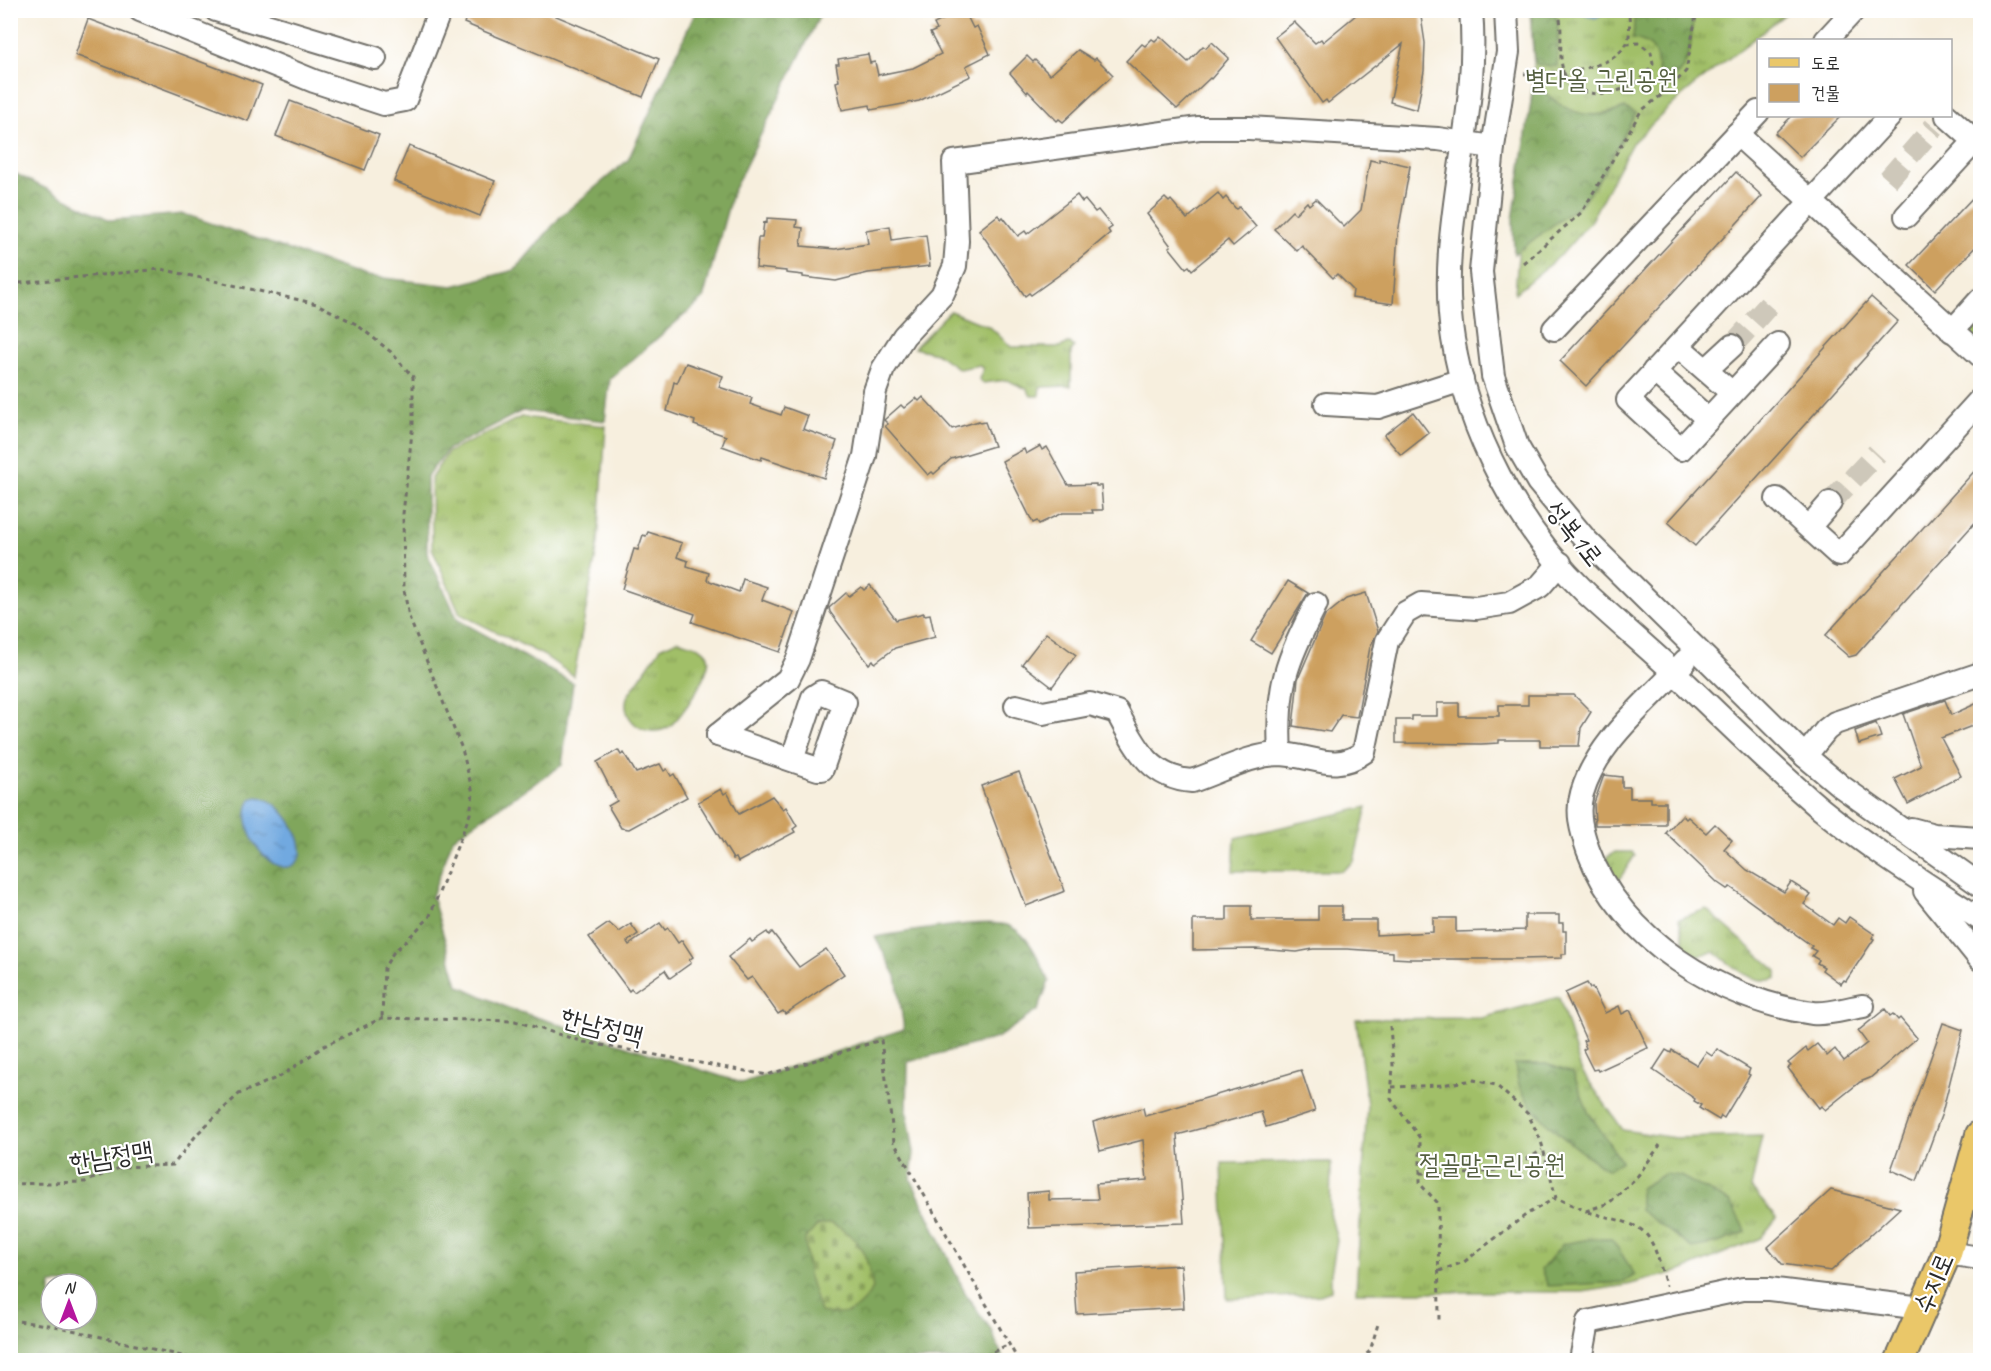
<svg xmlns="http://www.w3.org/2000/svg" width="1991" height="1371" font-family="Caveat,'Poor Story',sans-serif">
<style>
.grass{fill:url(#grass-tufts);stroke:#667549;stroke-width:1.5}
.forest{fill:url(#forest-crowns);stroke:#566844;stroke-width:1.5;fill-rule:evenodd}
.cemetery{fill:url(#cemetery-stones);stroke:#667549;stroke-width:1.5}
.pitch{fill:#a1bf67;stroke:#667549;stroke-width:1.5}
.water{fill:url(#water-ripples);stroke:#4e6a86;stroke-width:1.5}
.building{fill:#cda05f}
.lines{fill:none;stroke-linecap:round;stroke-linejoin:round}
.minor-tunnel{stroke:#cec8ba;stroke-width:22;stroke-dasharray:22 11;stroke-linecap:butt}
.minor-casing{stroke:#72706a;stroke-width:26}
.major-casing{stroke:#72706a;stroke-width:32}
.path{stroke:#72706a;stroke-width:3;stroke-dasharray:4.5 4.5;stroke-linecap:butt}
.minor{stroke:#fff;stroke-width:22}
.major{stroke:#eac769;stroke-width:28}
.labels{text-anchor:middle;stroke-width:4.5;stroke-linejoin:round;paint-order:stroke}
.park-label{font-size:26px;fill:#545f40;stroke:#fff}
.street-label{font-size:26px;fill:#2b2b2b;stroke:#fff}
</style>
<defs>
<pattern id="grass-tufts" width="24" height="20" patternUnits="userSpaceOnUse" patternTransform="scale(1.5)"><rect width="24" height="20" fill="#a1bf67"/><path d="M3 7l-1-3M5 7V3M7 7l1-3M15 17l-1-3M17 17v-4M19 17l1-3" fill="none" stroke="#839b55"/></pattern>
<pattern id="forest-crowns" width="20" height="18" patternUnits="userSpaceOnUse" patternTransform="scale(1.5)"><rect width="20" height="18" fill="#80a65c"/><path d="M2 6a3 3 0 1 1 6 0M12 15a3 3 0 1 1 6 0" fill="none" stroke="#69874c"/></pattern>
<pattern id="cemetery-stones" width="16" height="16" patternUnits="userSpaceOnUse" patternTransform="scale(1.5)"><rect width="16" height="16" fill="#a1bf67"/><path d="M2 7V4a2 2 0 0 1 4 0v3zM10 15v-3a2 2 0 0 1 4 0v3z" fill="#839b55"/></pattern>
<pattern id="water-ripples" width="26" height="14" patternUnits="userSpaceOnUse" patternTransform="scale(1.5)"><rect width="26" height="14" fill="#71a9e0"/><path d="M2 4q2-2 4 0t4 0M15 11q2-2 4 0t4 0" fill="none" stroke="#5d8ab6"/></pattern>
</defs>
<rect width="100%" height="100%" fill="#fff"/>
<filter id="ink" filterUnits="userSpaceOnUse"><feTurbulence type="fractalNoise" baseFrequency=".0167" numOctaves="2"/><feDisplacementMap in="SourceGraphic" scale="12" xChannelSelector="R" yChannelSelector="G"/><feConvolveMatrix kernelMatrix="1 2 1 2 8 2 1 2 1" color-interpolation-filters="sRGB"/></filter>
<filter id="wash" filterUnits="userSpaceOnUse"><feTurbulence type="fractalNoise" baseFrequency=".008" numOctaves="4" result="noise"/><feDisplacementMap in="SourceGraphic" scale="24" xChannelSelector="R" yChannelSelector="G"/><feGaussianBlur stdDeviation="1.35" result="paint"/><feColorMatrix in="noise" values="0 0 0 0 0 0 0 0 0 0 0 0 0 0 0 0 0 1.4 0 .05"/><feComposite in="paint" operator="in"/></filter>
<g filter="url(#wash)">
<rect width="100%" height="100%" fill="#f7efde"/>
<g class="grass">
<polygon points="1530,11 1789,11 1686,92 1632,143 1590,222 1561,255 1515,293 1534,64"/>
<polygon points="1980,305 1980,344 1960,328"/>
<polygon points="950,311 990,327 1011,347 1060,347 1070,343 1074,347 1071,352 1071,386 1040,387 1039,396 1031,396 1027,389 1007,380 983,383 979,379 983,369 980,365 959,369 936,353 914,348"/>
<polygon points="521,417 606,426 598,543 574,676 543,655 460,614 432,548 431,478 448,452"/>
<path d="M678 640C687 644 701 645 707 654 716 667 680 721 667 728 646 739 620 720 627 697L661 647Z"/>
<polygon points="1367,807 1354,861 1342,871 1233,871 1235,838"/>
<polygon points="1615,852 1632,852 1635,855 1617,883 1595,865"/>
<path d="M1706 909 1777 971V978C1754 988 1731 964 1714 952L1694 956 1686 951 1679 919Z"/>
<polygon points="1559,997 1581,1070 1623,1130 1675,1138 1762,1136 1751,1188 1777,1218 1761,1238 1681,1271 1627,1285 1583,1292 1356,1292 1367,1105 1356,1019 1482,1018"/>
</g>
<g class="forest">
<path d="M696 11H822L732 193 703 299 610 379 605 421 522 411 448 449 427 476V553L458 620 573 683 562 765 453 838 432 896 458 985 508 1008 742 1083 904 1029 896 976 875 937C901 933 988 917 1009 926 1031 936 1039 961 1049 981L1038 1010 997 1038 908 1062 907 1112 914 1152 911 1179 965 1293 990 1328 1004 1360H11L10 171 110 220 184 214 366 276 453 286 515 270 561 216 628 160ZM51 1284H87V1320H51Z"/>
<polygon points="1531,11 1555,11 1558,24 1557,66 1538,65 1534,60"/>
<path d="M1693 13C1692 35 1692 64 1674 78L1658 71C1657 51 1653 42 1633 39L1635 14Z"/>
<path d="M1534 82C1562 111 1586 124 1625 108L1636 113 1603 173 1581 204 1514 254 1513 220Z"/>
<path d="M1515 1064H1546L1573 1073 1588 1112 1621 1161 1608 1170C1580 1152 1533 1118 1520 1087 1517 1080 1516 1071 1515 1064Z"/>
<polygon points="1664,1174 1680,1176 1730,1202 1746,1232 1718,1243 1692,1248 1640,1210 1640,1188"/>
<polygon points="1590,1239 1612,1239 1635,1275 1624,1282 1548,1286 1541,1270 1563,1244"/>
</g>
<path class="cemetery" d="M830 1223C860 1235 869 1258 873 1289 856 1312 849 1318 820 1312L808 1274 805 1239 817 1226Z"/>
<polygon class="pitch" points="1331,1162 1330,1213 1337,1240 1331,1273 1331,1291 1320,1295 1227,1299 1222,1163"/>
<g class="water">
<polygon points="1582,11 1607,11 1596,18 1587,16"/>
<path d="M258 797C280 800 303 833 301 856 283 892 232 833 251 799Z"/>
</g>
<g id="blocks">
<g class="building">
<polygon points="469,10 542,10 659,59 643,97 464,23"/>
<polygon points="1362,10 1420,10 1425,43 1424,71 1417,110 1390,102 1403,44 1328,103 1326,100 1322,103 1275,37 1294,22 1315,43 1321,39 1323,42"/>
<polygon points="961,11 963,15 966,14 973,28 977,26 990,54 966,66 971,76 919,101 871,110 870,105 842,110 836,82 839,81 836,64 839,64 838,59 868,54 870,63 875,62 878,75 913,68 941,54 930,33 937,30 934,24"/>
<polygon points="88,19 262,85 248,121 75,55"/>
<polygon points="1160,36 1188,62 1203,46 1206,48 1212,42 1229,58 1211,79 1210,78 1177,109 1126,61 1142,44 1145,46 1152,39 1155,41"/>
<polygon points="1078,50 1094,60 1096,58 1113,75 1063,122 1059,119 1057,121 1028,91 1027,93 1010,73 1027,56 1033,62 1035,60 1050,75"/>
<polygon points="290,101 379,135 365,170 276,136"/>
<polygon points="1792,116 1841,116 1800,157 1775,133"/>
<polygon points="409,146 495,181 480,216 394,181"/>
<polygon points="1379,159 1410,166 1398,233 1393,304 1352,298 1353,290 1337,274 1333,278 1302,246 1297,251 1274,229 1292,211 1295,214 1307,202 1309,205 1316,199 1344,227 1361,210 1370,160 1379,162"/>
<polygon points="1736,172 1762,196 1586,386 1560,361"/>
<polygon points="1980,190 1980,242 1935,290 1909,265"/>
<polygon points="1218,193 1223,200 1226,197 1236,209 1239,207 1256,227 1233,246 1228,240 1192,270 1189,266 1186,268 1169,247 1171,246 1147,214 1165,198 1169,202 1171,200 1187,219"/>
<polygon points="1077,195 1082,202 1085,200 1095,212 1098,210 1112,227 1108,230 1110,233 1066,270 1031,295 1029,293 1025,296 979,230 998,215 1001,219 1003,217 1018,236 1025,231 1027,234"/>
<polygon points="767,218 797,220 796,227 803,228 801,246 835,249 868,244 866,230 890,226 892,240 926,235 930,266 868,273 836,281 803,277 803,275 786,273 786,271 756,268 758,238 762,238 764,222 767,223"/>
<polygon points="1871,297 1898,321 1695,546 1668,522"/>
<polygon points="686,363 723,376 719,387 752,398 750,404 781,415 784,407 808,416 803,429 837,441 824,478 762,457 761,460 722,446 726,436 694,425 695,421 667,411 674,382 677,383"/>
<polygon points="923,397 952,429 979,421 980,423 985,422 994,446 951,459 934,474 932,472 928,475 885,426 888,424 884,420 901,405 904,408 916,398 919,401"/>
<polygon points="1413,412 1429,433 1401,455 1384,435"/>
<polygon points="1040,446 1042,450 1047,447 1068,485 1096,484 1096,486 1101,486 1103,510 1092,510 1093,513 1062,513 1039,524 1037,521 1033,523 1002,461 1024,449 1026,454"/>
<polygon points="1980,465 1980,517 1856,655 1849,657 1825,636"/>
<polygon points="648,532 682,543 677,557 688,561 687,566 709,573 707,580 739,592 743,579 767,587 762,600 794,612 780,652 692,622 695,614 622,589 634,549 638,550 643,535 646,536"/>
<polygon points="1288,581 1308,593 1271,653 1251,641"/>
<polygon points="870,585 896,620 924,613 924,615 930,614 935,637 895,648 875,663 873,660 869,664 830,612 829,608 846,593 849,596 861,587 864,590"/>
<polygon points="1366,593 1378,631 1370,647 1357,717 1341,715 1330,732 1293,726 1298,679 1325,616 1346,599"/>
<polygon points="1046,633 1076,655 1052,687 1022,664"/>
<polygon points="1528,695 1574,695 1591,712 1581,728 1579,746 1540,746 1540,740 1499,740 1499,743 1481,744 1396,743 1396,720 1412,720 1412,716 1437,716 1437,703 1459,703 1459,716 1499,716 1499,705 1528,705"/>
<polygon points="1945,700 1951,715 1980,702 1980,723 1941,738 1961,776 1908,804 1895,779 1921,766 1903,714"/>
<polygon points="1876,723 1881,737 1859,744 1855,731"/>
<polygon points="618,750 621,755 624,753 636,773 660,764 664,771 667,769 671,776 674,774 687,797 629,829 621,828 608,806 617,801 597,762"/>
<polygon points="1019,772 1065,891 1026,906 981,786"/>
<polygon points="1604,775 1622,777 1622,787 1630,787 1630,798 1651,798 1651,802 1666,802 1666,825 1595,825 1594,803"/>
<polygon points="721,789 724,794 727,792 739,814 772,796 783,809 786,807 797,826 793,829 795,832 738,862 736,858 733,859 698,802"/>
<polygon points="1682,815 1686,819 1688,817 1706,833 1715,824 1732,840 1724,849 1747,870 1784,892 1791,882 1811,895 1804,904 1833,925 1838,918 1845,923 1849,917 1874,934 1872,938 1874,939 1846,981 1844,980 1841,984 1822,970 1824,967 1817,963 1819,960 1812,956 1816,951 1810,948 1812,946 1730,887 1727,889 1718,883 1666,833"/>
<polygon points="1227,906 1251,906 1251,920 1318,920 1318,906 1342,906 1342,920 1376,920 1376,935 1433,932 1433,918 1456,918 1456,932 1525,930 1525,915 1559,915 1559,923 1563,923 1563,931 1566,931 1566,954 1562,954 1562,958 1521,959 1411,959 1393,958 1393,952 1347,949 1313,949 1297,952 1256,949 1193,950 1193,920 1227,920"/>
<polygon points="609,923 619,932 631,924 638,934 627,942 629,945 660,923 665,930 668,928 678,943 682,940 693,957 689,960 691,963 670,978 665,970 634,992 631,989 629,991 589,937"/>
<polygon points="767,932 769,935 772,932 799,967 826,949 844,974 785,1014 783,1011 778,1014 752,977 747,980 728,957 750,939 752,942"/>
<polygon points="1587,983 1590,988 1592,987 1605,1013 1619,1006 1622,1014 1630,1010 1648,1048 1598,1071 1597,1069 1593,1070 1583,1050 1586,1048 1583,1041 1586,1040 1565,993"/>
<polygon points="1885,1009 1890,1016 1893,1014 1898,1020 1900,1018 1917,1038 1870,1078 1860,1082 1825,1110 1821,1106 1819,1108 1788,1068 1791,1066 1788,1063 1806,1048 1808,1051 1817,1044 1827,1056 1835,1049 1844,1061 1867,1043 1858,1031"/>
<polygon points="1943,1023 1963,1030 1942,1113 1917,1181 1891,1170"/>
<polygon points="1717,1049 1750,1069 1748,1074 1750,1075 1724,1118 1721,1116 1719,1120 1699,1108 1701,1105 1694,1101 1695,1099 1653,1070 1666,1050 1671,1053 1672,1050 1697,1065 1706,1052 1712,1056"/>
<polygon points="1301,1070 1315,1111 1266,1127 1261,1112 1177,1135 1184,1223 1029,1228 1027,1193 1049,1191 1049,1200 1098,1199 1096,1184 1147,1180 1143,1140 1100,1151 1093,1122 1143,1108 1145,1116"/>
<polygon points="1831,1190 1900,1208 1831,1271 1782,1264 1768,1247"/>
<polygon points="1181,1265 1184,1308 1077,1314 1074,1271"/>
</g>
</g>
</g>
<g filter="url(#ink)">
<use href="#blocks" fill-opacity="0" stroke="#72706a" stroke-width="1.5"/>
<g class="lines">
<g class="minor-tunnel">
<polyline points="59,11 59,10"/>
<polyline points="1888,180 1934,127"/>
<polyline points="1732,346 1775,298"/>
<polyline points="1830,503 1877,453"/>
</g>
<g class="minor-casing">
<g id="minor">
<polyline points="140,10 314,81 384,104 405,100 440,10"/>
<polyline points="216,10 375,58"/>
<path d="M1471 10C1481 121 1435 229 1453 339 1468 433 1518 527 1586 593 1615 620 1646 646 1675 673 1724 719 1770 766 1821 809 1870 849 1928 885 1980 919"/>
<polyline points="1506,10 1508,52 1493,147 1481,272 1493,376 1517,446 1538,482 1586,540 1805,756 1842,787 1980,885"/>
<polyline points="1826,40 1854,10"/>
<polyline points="1737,134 1980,355"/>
<polyline points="1906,216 1975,141 1947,116"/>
<polyline points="1554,329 1758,112"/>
<polyline points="1952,331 1980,300"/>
<polyline points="1778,344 1681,449 1628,400 1890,116"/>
<polyline points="1678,346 1732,393"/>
<polyline points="1706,370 1732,346"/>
<polyline points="1654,371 1708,419"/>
<polyline points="1326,404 1378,407 1462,380"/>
<polyline points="1777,499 1839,555 1980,400"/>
<polyline points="1809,527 1830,503"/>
<path d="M1685 661C1650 701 1598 739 1582 793 1576 813 1582 832 1588 850 1620 939 1722 1001 1813 1013 1828 1015 1848 1008 1863 1006"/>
<path d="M1016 706 1043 713 1090 704 1117 712C1135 745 1149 778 1192 781 1219 772 1252 754 1280 754 1313 755 1334 774 1364 752L1387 641 1405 613 1421 604 1476 608 1509 603 1540 586 1560 563"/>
<polyline points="718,735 788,679 798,659 865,456 875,391 883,369 904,336 942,295 955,266 957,241 954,162 1199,128 1249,128 1438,139 1493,147"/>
<path d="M718 735C752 746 785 758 818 769H822L845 702 821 692 813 697 792 760"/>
<path d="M1280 754C1276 688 1286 662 1316 604"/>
<polyline points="1805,756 1826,730 1835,723 1980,674"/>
<polyline points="1911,829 1934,835 1980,838"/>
<polyline points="1925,891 1980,959"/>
<polyline points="1947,1253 1980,1258"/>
<polyline points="1581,1360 1588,1322 1743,1289 1769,1289 1922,1308"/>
</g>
</g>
<g class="major-casing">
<polyline id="major" points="1900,1360 1947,1253 1980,1135"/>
</g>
<g class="path">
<path d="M1558 10C1567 36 1549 78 1581 90 1591 94 1603 96 1613 92 1632 87 1644 80 1653 63L1651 52 1639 43 1627 44"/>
<path d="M1524 74C1553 72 1611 73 1627 43 1631 35 1629 19 1629 10"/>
<polyline points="1523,263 1582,212 1641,111 1669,89 1686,71 1697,10"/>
<polyline points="10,284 161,269 317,304 356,324 391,352 413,377 413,423 403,514 404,590 409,617 462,749 473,793 470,814 429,918 393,953 384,968 382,1018"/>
<polyline points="1390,1026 1393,1065 1391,1099 1420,1138 1420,1184 1438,1203 1439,1323"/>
<polyline points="1392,1087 1441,1085 1474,1080 1496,1085 1528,1114 1541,1141 1556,1198"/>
<path d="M1420 1173C1463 1176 1506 1175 1542 1150"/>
<polyline points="10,1184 85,1182 122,1167 173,1165 198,1133 239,1094 281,1076 324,1046 382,1018 515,1021 584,1042 767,1075 881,1040 894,1142 1018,1360"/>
<path d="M1588 1212C1648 1228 1649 1223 1666 1286"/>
<polyline points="1439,1271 1464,1262 1527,1214 1556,1198 1586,1211 1609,1203 1637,1177 1660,1145"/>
<polyline points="10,1320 55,1326 199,1360"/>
<polyline points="977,1360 1009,1344"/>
<polyline points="1360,1360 1370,1351 1378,1324"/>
</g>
<use href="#minor" class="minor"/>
<use href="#major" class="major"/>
</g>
</g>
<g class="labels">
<g class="park-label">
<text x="1601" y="88">별다올 근린공원</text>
<text x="1492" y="1173">절골말근린공원</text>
</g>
<g class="street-label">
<text transform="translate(1575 533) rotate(52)" y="9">성복1로</text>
<text transform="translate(602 1026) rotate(14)" y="9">한남정맥</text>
<text transform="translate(111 1156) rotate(-9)" y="9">한남정맥</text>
<text transform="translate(1933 1283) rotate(-67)" y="9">수지로</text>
</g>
</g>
<rect width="1991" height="1371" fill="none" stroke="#fff" stroke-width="36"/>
<rect x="1757" y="39" width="195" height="78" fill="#ffffff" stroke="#aaaaaa" stroke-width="1.5"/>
<rect x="1769" y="58" width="30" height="9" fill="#eac769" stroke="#aaaaaa" stroke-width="1.5"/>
<text x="1811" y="69" font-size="18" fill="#2b2b2b">도로</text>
<rect x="1769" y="84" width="30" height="18" fill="#cda05f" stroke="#aaaaaa" stroke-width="1.5"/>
<text x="1811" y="99" font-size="18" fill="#2b2b2b">건물</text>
<g transform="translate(69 1302)"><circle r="28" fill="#ffffff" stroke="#aaaaaa" stroke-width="1.5"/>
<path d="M0-4.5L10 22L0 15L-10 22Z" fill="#b5179e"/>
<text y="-9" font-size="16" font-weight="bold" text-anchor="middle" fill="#2b2b2b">N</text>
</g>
</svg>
